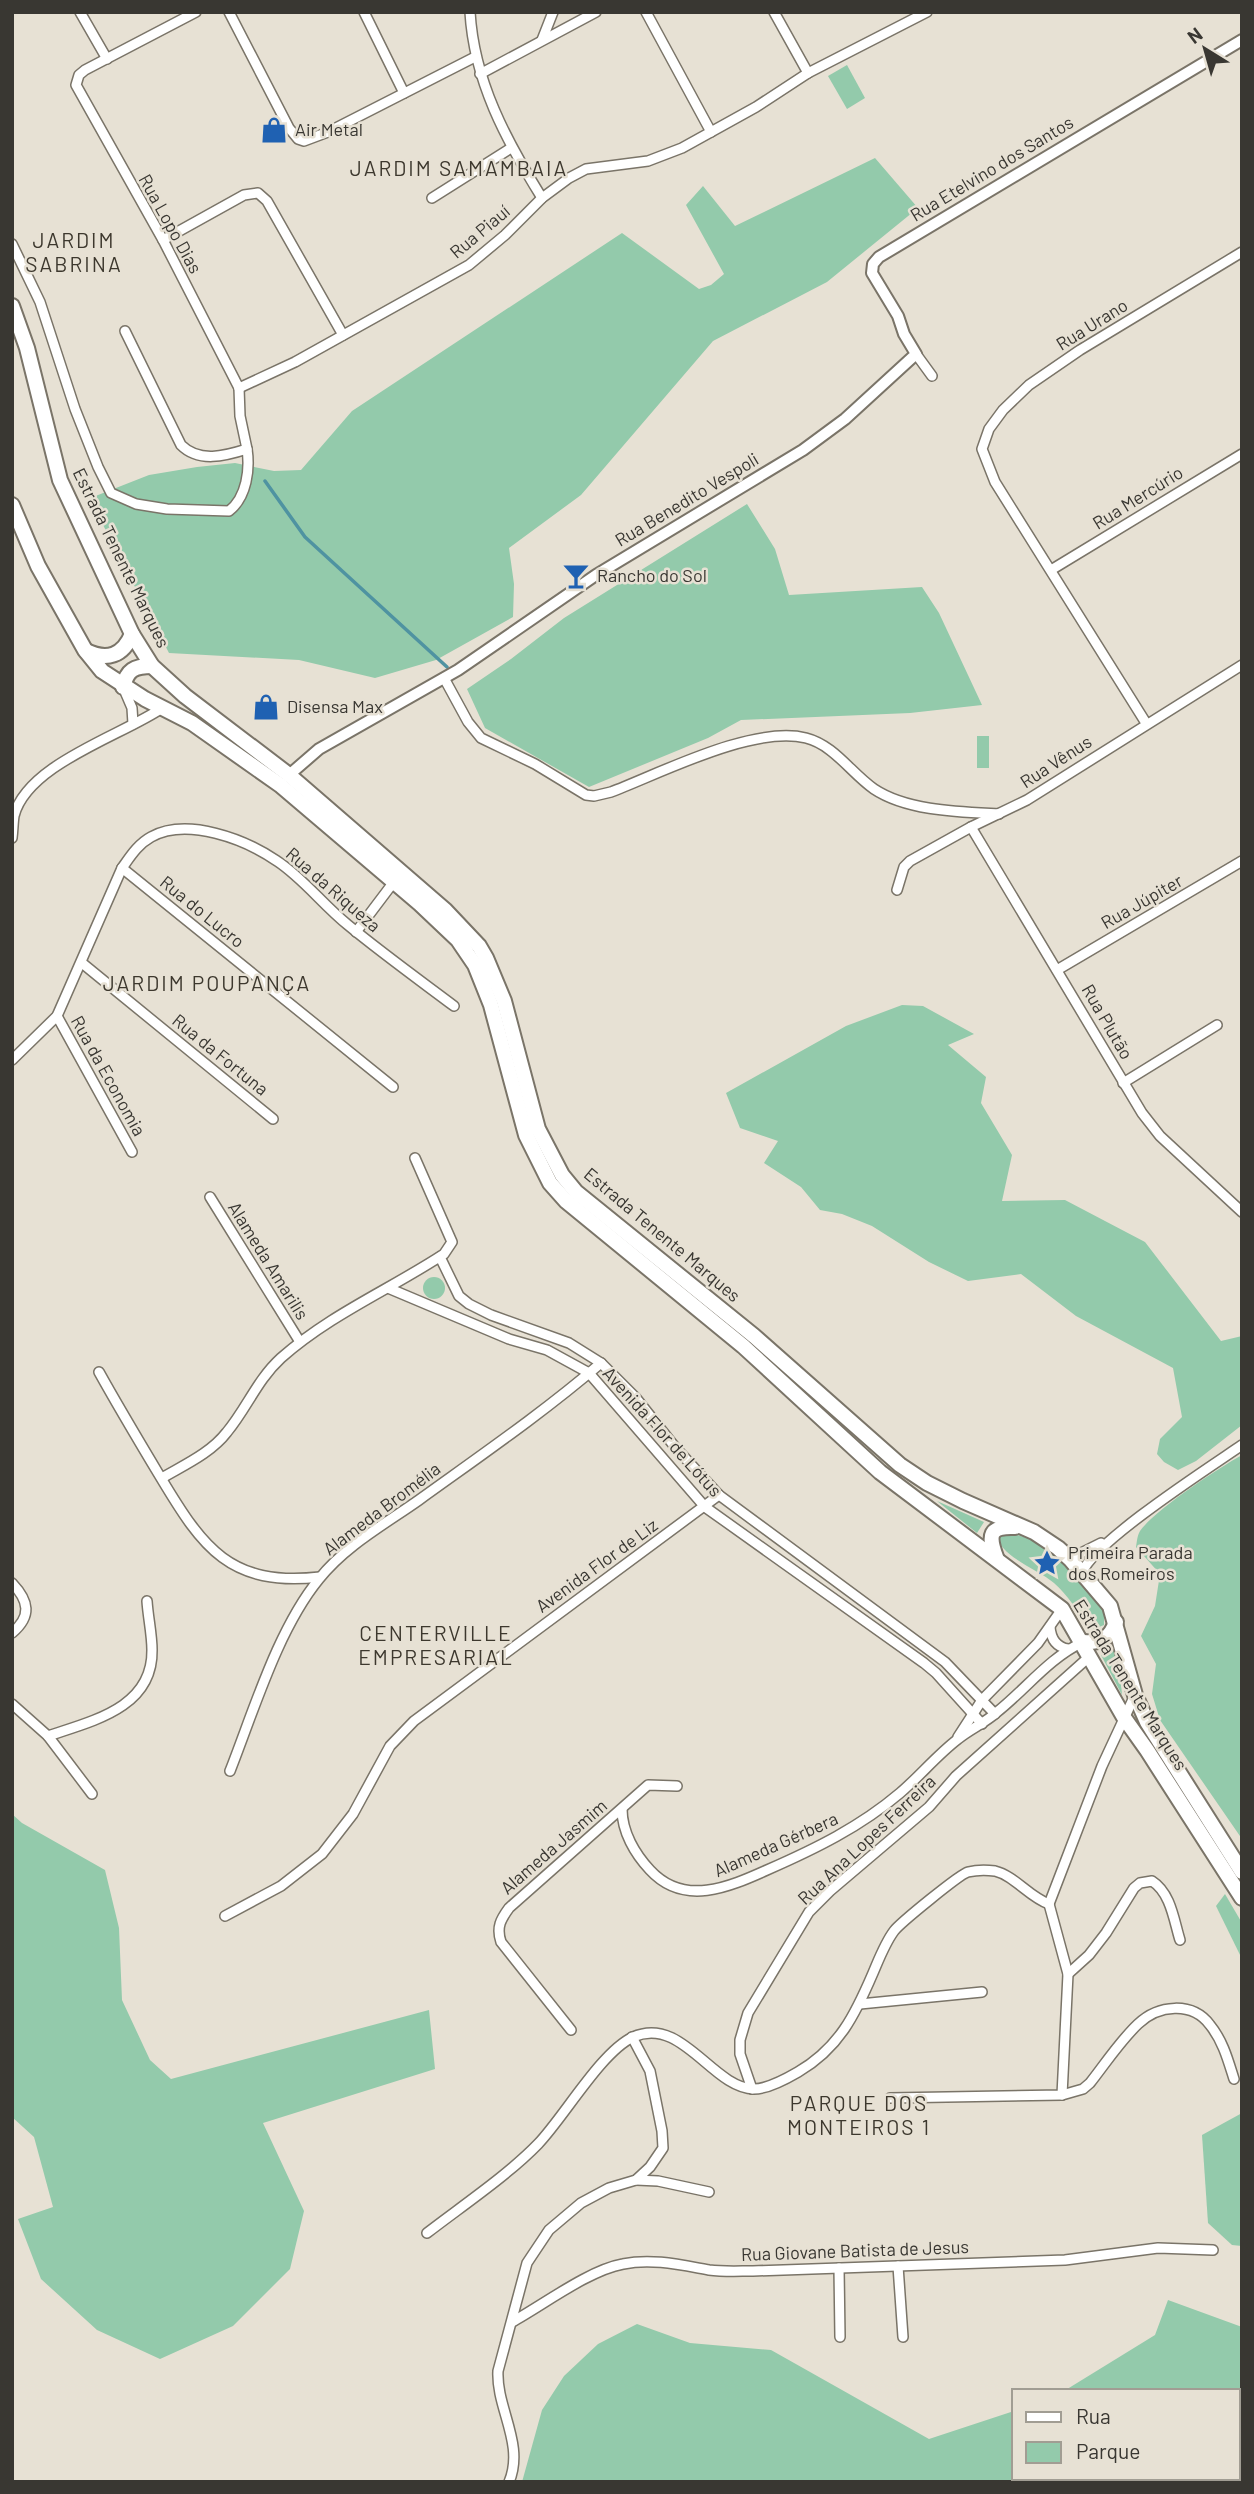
<svg xmlns="http://www.w3.org/2000/svg" width="1254" height="2494" font-family="Barlow,sans-serif">
<style>
.green{fill:#93caab}
.lines{fill:none;stroke-linecap:round;stroke-linejoin:round}
.stream{stroke:#4f93a1;stroke-width:3.5}
.minor-casing{stroke:#7a7468;stroke-width:12}
.tertiary-casing{stroke:#7a7468;stroke-width:14}
.primary-casing{stroke:#7a7468;stroke-width:18}
.minor{stroke:#fff;stroke-width:9}
.tertiary{stroke:#fff;stroke-width:10}
.primary{stroke:#fff;stroke-width:14}
.labels{text-anchor:middle;stroke-width:5;stroke-linejoin:round;paint-order:stroke}
.poi-label{font-size:18px;fill:#393732;stroke:#e7e1d4;text-anchor:start}
.street-label{font-size:18px;fill:#393732;stroke:#e7e1d4}
.quarter-label{font-size:21px;letter-spacing:2px;fill:#3d382e;stroke:#e7e1d4}
</style>
<rect width="100%" height="100%" fill="#e7e1d4"/>
<g class="green">
<polygon points="847,65 865,98 847,109 828,76"/>
<polygon points="875,158 918,208 827,282 713,341 581,495 509,548 514,584 513,617 436,660 375,678 299,660 169,653 101,521 93,497 149,475 197,467 235,463 274,471 301,470 352,411 622,233 699,289 711,285 724,274 686,205 703,186 735,226"/>
<polygon points="747,504 775,549 789,595 922,587 939,613 982,705 910,713 741,720 708,738 589,787 485,728 467,689 511,659 564,618"/>
<rect x="977" y="736" width="12" height="32"/>
<polygon points="902,1005 923,1006 974,1034 948,1045 986,1077 981,1103 1012,1155 1002,1201 1065,1200 1145,1242 1221,1341 1242,1336 1242,1425 1196,1461 1178,1470 1164,1462 1157,1454 1160,1439 1182,1417 1173,1368 1076,1316 1021,1274 968,1281 929,1262 872,1226 842,1214 820,1210 801,1187 764,1163 778,1141 740,1128 726,1093 846,1026"/>
<circle cx="434" cy="1288" r="11"/>
<path d="M1242 1455V1839L1160 1720 1152 1694 1156 1664 1141 1636 1155 1606 1160 1574 1136 1547C1137 1542 1137 1536 1140 1531 1156 1509 1217 1469 1242 1455Z"/>
<polygon points="937,1501 984,1522 977,1533"/>
<path d="M1005 1531 1033 1540 1057 1557 1104 1611V1625L1094 1629 1089 1626C1078 1612 1067 1594 1054 1583 1038 1569 998 1556 997 1534Z"/>
<polygon points="1112,1649 1118,1649 1122,1695 1101,1655"/>
<polygon points="12,1814 22,1823 105,1870 119,1928 122,2000 150,2060 171,2079 429,2010 435,2069 263,2123 304,2211 290,2269 233,2326 160,2359 97,2330 41,2279 18,2219 53,2207 34,2137 12,2117"/>
<polygon points="1225,1894 1242,1923 1242,1959 1216,1906"/>
<polygon points="1242,2113 1242,2246 1232,2245 1208,2223 1202,2135"/>
<polygon points="1168,2300 1242,2327 1242,2482 522,2482 542,2410 564,2376 598,2344 637,2324 690,2343 771,2350 929,2439 1014,2411 1014,2478 1238,2478 1238,2391 1064,2391 1155,2335"/>
</g>
<g class="lines">
<polyline class="stream" points="265,481 305,537 447,667"/>
<g class="minor-casing">
<g id="minor">
<polyline points="80,12 107,59"/>
<polyline points="196,12 85,70 79,75 76,85 163,240 239,388"/>
<polyline points="229,12 289,128 298,139 304,141 328,132 475,57"/>
<polyline points="364,12 404,93"/>
<path d="M470 12C474 81 506 140 542 198"/>
<polyline points="646,12 711,132"/>
<polyline points="774,12 808,73"/>
<polyline points="542,40 553,12"/>
<polyline points="480,74 596,12"/>
<polyline points="432,198 511,148"/>
<polyline points="163,240 244,195 258,193 267,201 343,335"/>
<path d="M12 244 40 302 75 409 98 467 111 493 136 504 167 509 229 511C247 497 250 469 247 449"/>
<path d="M125 331 181 445C199 463 225 456 247 449L240 416 239 388"/>
<polyline points="916,354 932,376"/>
<polyline points="239,388 295,362 469,265 505,235 542,198 569,178 586,169 648,161 682,148 756,107 808,73 927,12"/>
<polyline points="1051,570 1242,454"/>
<path d="M444 678 468 722 481 738 535 764 586 795 594 796 611 792C661 773 753 725 806 738 834 745 851 773 874 789 907 811 960 812 999 814"/>
<polyline points="123,687 132,708 133,724"/>
<polyline points="1146,723 995,482 982,449 989,429 1003,410 1029,385 1080,350 1242,252"/>
<polyline points="971,827 1142,1113 1160,1136 1242,1212"/>
<path d="M12 838C13 830 13 822 14 816 27 764 123 735 162 708"/>
<polyline points="122,868 393,1087"/>
<polyline points="897,890 904,867 910,861 971,827 1027,800 1242,665"/>
<polyline points="356,932 393,883"/>
<polyline points="82,963 273,1119"/>
<polyline points="1057,970 1242,861"/>
<polyline points="57,1016 132,1152"/>
<path d="M12 1060 57 1016 122 868C130 857 138 844 151 837 187 817 245 839 277 861 303 878 323 905 348 925 382 953 418 979 454 1006"/>
<polyline points="1123,1083 1217,1025"/>
<polyline points="210,1197 300,1342"/>
<polyline points="440,1257 459,1296 469,1304 491,1315 569,1343 601,1363 636,1398 675,1447 719,1495 945,1662 995,1714"/>
<polyline points="388,1288 509,1339 547,1350 589,1373 705,1507 924,1663 936,1673 982,1724"/>
<path d="M99 1372C119 1408 140 1443 161 1478 203 1548 230 1587 320 1577"/>
<path d="M162 1478C184 1465 211 1453 227 1432 247 1408 257 1380 281 1358 331 1314 389 1290 444 1254L452 1242 415 1158"/>
<polyline points="1065,1554 1079,1554 1101,1543"/>
<path d="M1082 1573C1092 1543 1210 1467 1242 1445"/>
<path d="M12 1583C29 1601 32 1616 12 1633"/>
<path d="M1050 1627C1051 1639 1056 1647 1068 1649"/>
<polyline points="12,1704 48,1736 92,1794"/>
<path d="M48 1736C92 1721 153 1708 152 1650 152 1634 148 1617 147 1601"/>
<polyline points="958,1737 982,1700 1038,1643 1062,1609"/>
<path d="M230 1771C254 1710 278 1629 319 1579 345 1546 385 1524 419 1500 480 1456 544 1412 601 1363"/>
<path d="M622 1809C622 1832 635 1854 650 1870 684 1907 729 1887 767 1870 815 1849 860 1827 900 1793 920 1776 937 1755 958 1739 970 1729 985 1723 997 1712 1026 1689 1049 1658 1083 1642"/>
<polyline points="1049,1904 1102,1766 1135,1695"/>
<polyline points="1049,1904 1068,1974 1062,2095"/>
<polyline points="225,1916 281,1886 322,1854 353,1814 390,1746 414,1721 719,1495"/>
<path d="M1068 1974 1089 1955 1106 1933 1134 1888 1140 1883 1152 1881C1171 1893 1174 1921 1180 1940"/>
<polyline points="860,2004 982,1992"/>
<path d="M571 2030 501 1942C496 1927 501 1919 509 1908L648 1785 677 1786"/>
<polyline points="752,2089 740,2054 740,2040 748,2013 809,1912 830,1891 929,1807 956,1776 1090,1656"/>
<path d="M890 2098 1062 2095 1083 2089 1090 2083C1105 2064 1120 2041 1138 2024 1158 2005 1192 2001 1210 2025 1223 2041 1228 2060 1234 2079"/>
<polyline points="636,2180 658,2181 709,2192"/>
<path d="M427 2233C462 2206 508 2175 538 2144 564 2117 601 2052 633 2037 682 2015 712 2088 754 2089 768 2089 786 2079 798 2072 839 2048 855 2015 873 1973 879 1959 885 1943 894 1931 900 1923 960 1874 968 1872 976 1870 988 1870 995 1871 1015 1876 1029 1897 1049 1904"/>
<polyline points="898,2266 903,2337"/>
<polyline points="839,2268 840,2337"/>
<path d="M512 2322C543 2305 589 2270 623 2264 652 2258 681 2265 709 2270 724 2272 739 2271 753 2271L1065 2260 1158 2248 1213 2250"/>
<path d="M509 2482C525 2444 496 2408 498 2371L527 2263 549 2230 581 2203 609 2188 636 2180 650 2167 663 2148 662 2131 650 2071 632 2037"/>
</g>
</g>
<g class="tertiary-casing">
<polyline id="tertiary" points="289,775 319,749 458,670 596,575 803,450 845,419 916,354 904,334 898,316 872,273 873,264 879,257 1242,40"/>
</g>
<g class="primary-casing">
<g id="primary">
<polyline points="12,306 27,348 60,480 132,634 152,666 185,696 289,775 445,910 479,946 486,958 504,1001 538,1129 562,1175 576,1192 754,1336 900,1465 927,1483 963,1501 1034,1532 1058,1548 1070,1559 1110,1606 1135,1695 1147,1722 1242,1872"/>
<polyline points="12,505 38,566 85,650 102,671 145,699 192,723 280,785 420,904 458,940 475,965 491,1005 526,1135 550,1183 566,1201 743,1346 880,1472 1062,1609 1125,1719 1147,1750 1242,1898"/>
<path d="M86 651C107 661 123 656 132 634"/>
<path d="M123 687C127 670 134 666 152 666"/>
<path d="M996 1557C988 1535 989 1526 1015 1527"/>
<path d="M1083 1642C1101 1643 1110 1639 1116 1622"/>
</g>
</g>
<use href="#minor" class="minor"/>
<use href="#tertiary" class="tertiary"/>
<use href="#primary" class="primary"/>
</g>
<defs>
<g id="shop-bare" transform="scale(2.1)"><path d="M-5-2.5h2.3a2.7 3.5 0 0 1 5.4 0H5L5.5 6h-11ZM-1.5-2.5h3a1.5 2.3 0 0 0-3 0Z" fill="#1f61b2" stroke="#e7e1d4" stroke-width="2.5" paint-order="stroke"/></g>
<g id="bar-bare" transform="scale(2.1)"><path d="M-6-5H6L.8 .8V4.5H3.5V6h-7V4.5H-.8V.8Z" fill="#1f61b2" stroke="#e7e1d4" stroke-width="2.5" paint-order="stroke"/></g>
<g id="sight-bare" transform="scale(2.1)"><path d="M0-6L1.8-2.2L6-1.7L2.9 1.2L3.7 5.4L0 3.3L-3.7 5.4L-2.9 1.2L-6-1.7L-1.8-2.2Z" fill="#1f61b2" stroke="#e7e1d4" stroke-width="2.5" paint-order="stroke"/></g>
</defs>
<g fill-rule="evenodd">
<use href="#shop-bare" x="274" y="130"/>
<use href="#bar-bare" x="576" y="576"/>
<use href="#shop-bare" x="266" y="707"/>
<use href="#sight-bare" x="1047" y="1563"/>
</g>
<g class="labels">
<g class="poi-label">
<text x="295" y="136">Air Metal</text>
<text x="597" y="582">Rancho do Sol</text>
<text x="287" y="713">Disensa Max</text>
<text x="1068" y="1559">Primeira Parada<tspan x="1068" dy="21">dos Romeiros</tspan></text>
</g>
<g class="street-label">
<text transform="translate(992 169) rotate(-31)" y="6">Rua Etelvino dos Santos</text>
<text transform="translate(170 224) rotate(61)" y="6">Rua Lopo Dias</text>
<text transform="translate(480 232) rotate(-40)" y="6">Rua Piauí</text>
<text transform="translate(1092 325) rotate(-32)" y="6">Rua Urano</text>
<text transform="translate(1138 498) rotate(-32)" y="6">Rua Mercúrio</text>
<text transform="translate(687 500) rotate(-31)" y="6">Rua Benedito Vespoli</text>
<text transform="translate(121 558) rotate(64)" y="6">Estrada Tenente Marques</text>
<text transform="translate(1056 762) rotate(-33)" y="6">Rua Vênus</text>
<text transform="translate(333 890) rotate(41)" y="6">Rua da Riqueza</text>
<text transform="translate(1142 902) rotate(-30)" y="6">Rua Júpiter</text>
<text transform="translate(202 912) rotate(39)" y="6">Rua do Lucro</text>
<text transform="translate(1107 1022) rotate(60)" y="6">Rua Plutão</text>
<text transform="translate(220 1055) rotate(39)" y="6">Rua da Fortuna</text>
<text transform="translate(108 1076) rotate(61)" y="6">Rua da Economia</text>
<text transform="translate(662 1235) rotate(40)" y="6">Estrada Tenente Marques</text>
<text transform="translate(268 1261) rotate(58)" y="6">Alameda Amarilis</text>
<text transform="translate(662 1432) rotate(48)" y="6">Avenida Flor de Lótus</text>
<text transform="translate(382 1509) rotate(-37)" y="6">Alameda Bromélia</text>
<text transform="translate(597 1566) rotate(-36)" y="6">Avenida Flor de Liz</text>
<text transform="translate(1130 1685) rotate(58)" y="6">Estrada Tenente Marques</text>
<text transform="translate(867 1840) rotate(-43)" y="6">Rua Ana Lopes Ferreira</text>
<text transform="translate(776 1845) rotate(-24)" y="6">Alameda Gérbera</text>
<text transform="translate(554 1847) rotate(-41)" y="6">Alameda Jasmim</text>
<text transform="translate(855 2251) rotate(-2)" y="6">Rua Giovane Batista de Jesus</text>
</g>
<g class="quarter-label">
<text x="459" y="176">JARDIM SAMAMBAIA</text>
<text x="74" y="248">JARDIM<tspan x="74" dy="24">SABRINA</tspan></text>
<text x="207" y="991">JARDIM POUPANÇA</text>
<text x="436" y="1641">CENTERVILLE<tspan x="436" dy="24">EMPRESARIAL</tspan></text>
<text x="859" y="2111">PARQUE DOS<tspan x="859" dy="24">MONTEIROS 1</tspan></text>
</g>
</g>
<rect width="1254" height="2494" fill="none" stroke="#393732" stroke-width="28"/>
<rect x="1012" y="2389" width="228" height="91" fill="#e7e1d4" stroke="#a19d93" stroke-width="2"/>
<rect x="1026" y="2412" width="35" height="10" fill="#ffffff" stroke="#a19d93" stroke-width="2"/>
<text x="1076" y="2424" font-size="21" fill="#393732">Rua</text>
<rect x="1026" y="2442" width="35" height="21" fill="#93caab" stroke="#a19d93" stroke-width="2"/>
<text x="1076" y="2459" font-size="21" fill="#393732">Parque</text>
<g transform="translate(1205 49) rotate(323)" stroke="#e7e1d4" stroke-width="5" paint-order="stroke">
<path d="M0-5L12 26L0 18L-12 26Z" fill="#393732"/>
<text y="-10" font-size="19" font-weight="bold" text-anchor="middle" fill="#393732">N</text>
</g>
</svg>
